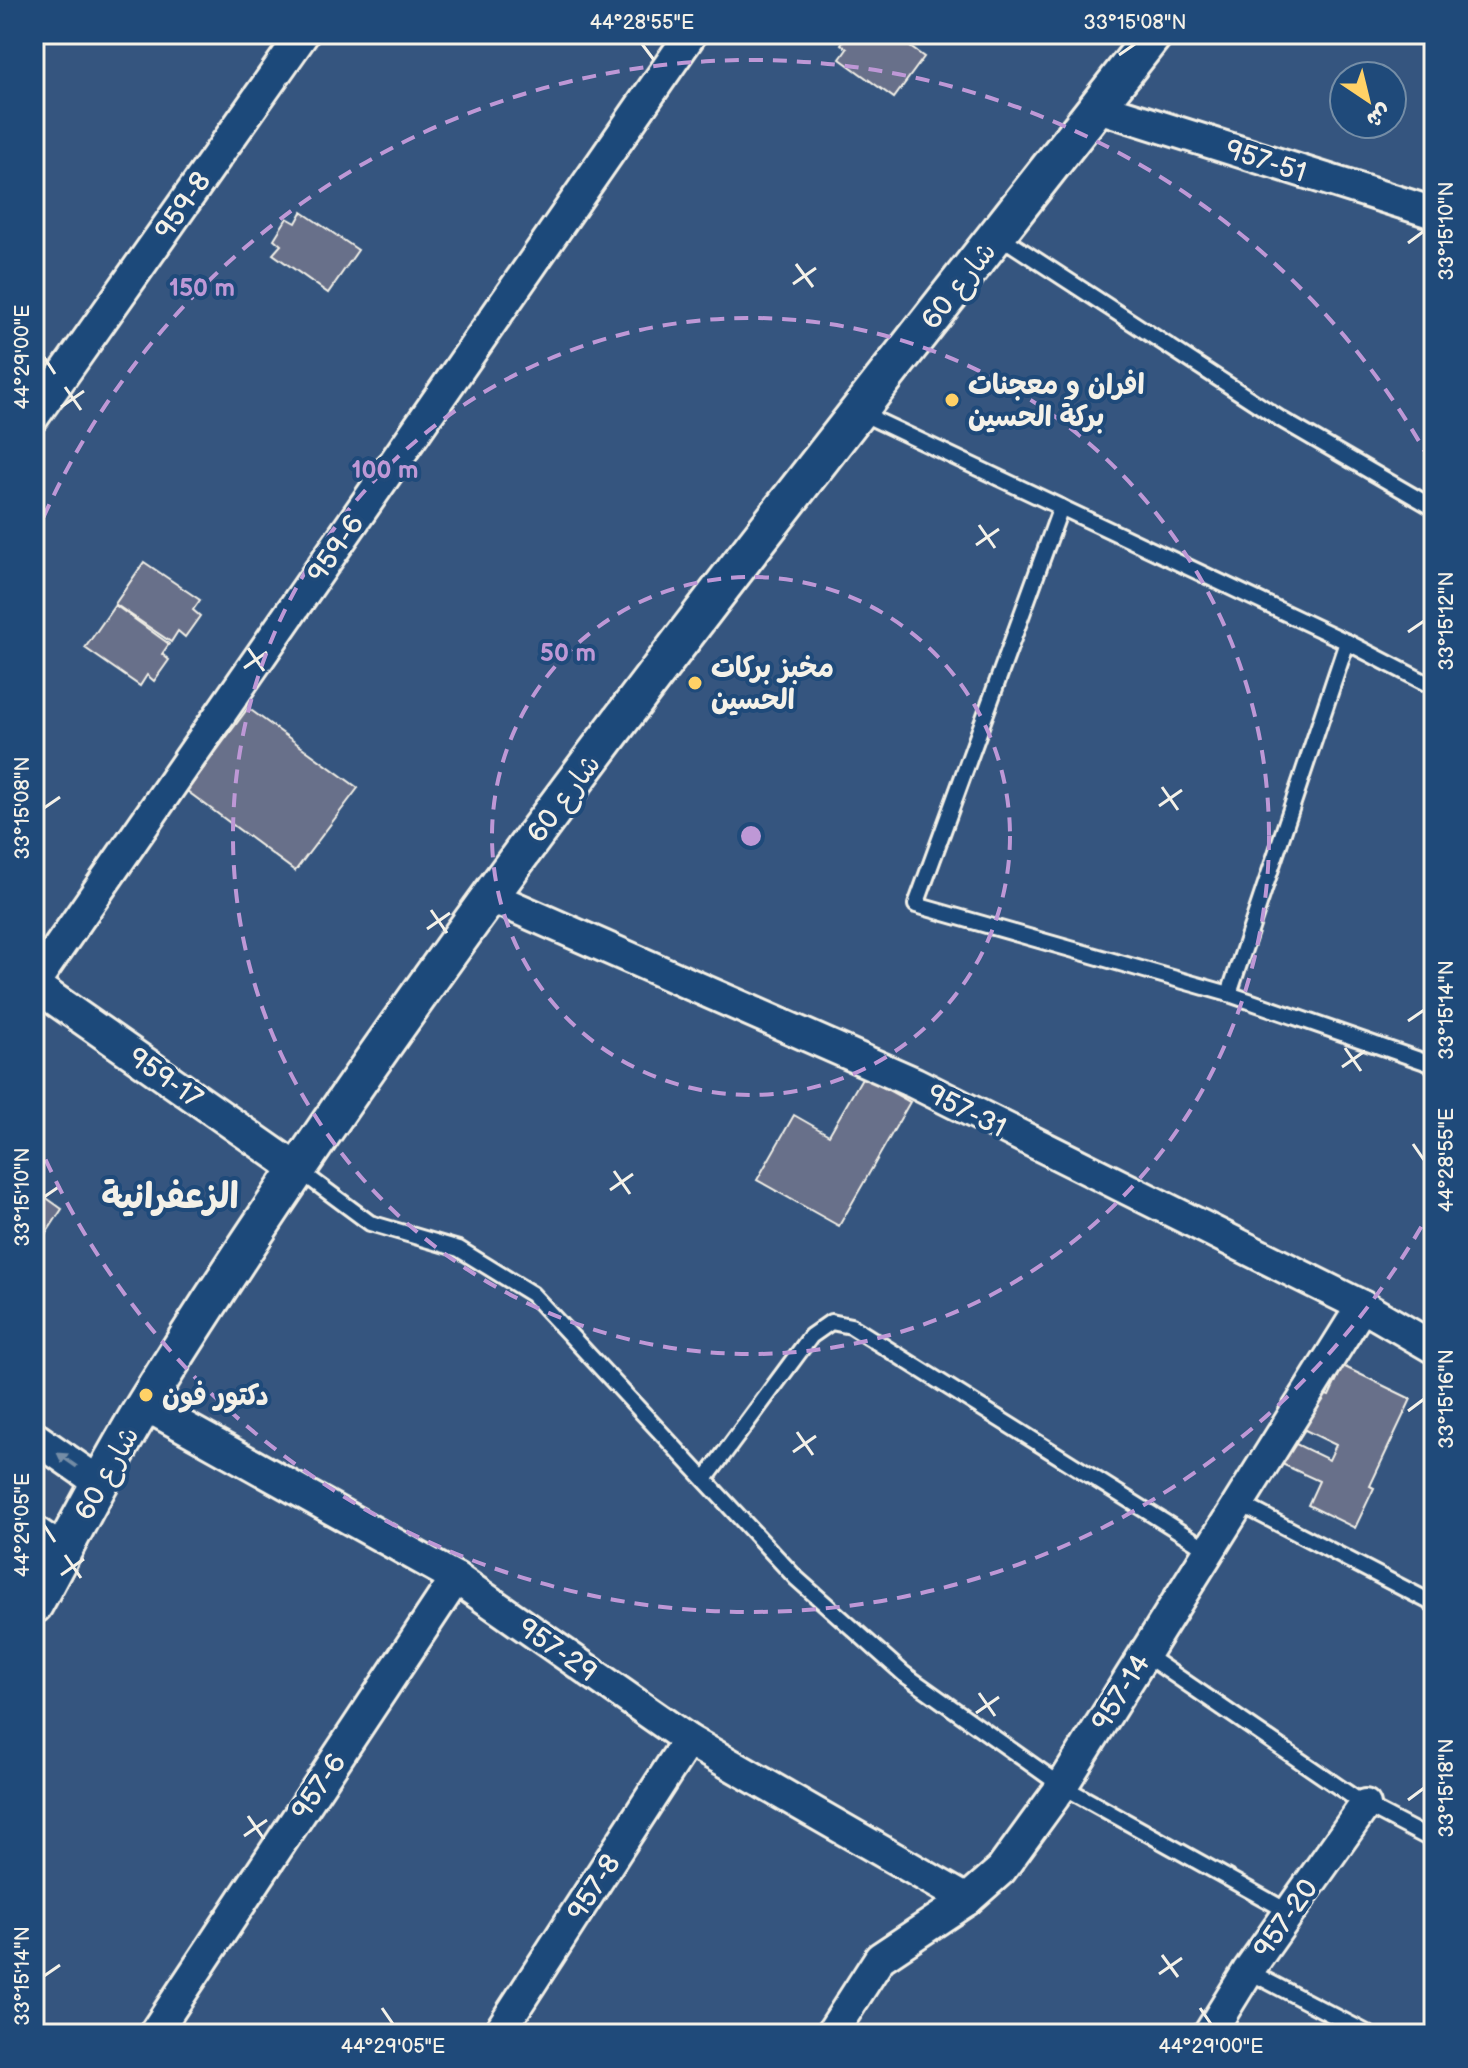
<svg xmlns="http://www.w3.org/2000/svg" width="1468" height="2068" font-family="'Balsamiq Sans','Playpen Sans Arabic',sans-serif">
<style>
.building{fill:#68708a;stroke:#f4f1e8;stroke-width:2}
.lines{fill:none;stroke-linecap:round;stroke-linejoin:round}
.service-casing{stroke:#f4f1e8;stroke-width:20}
.minor-casing{stroke:#f4f1e8;stroke-width:36}
.tertiary-casing{stroke:#f4f1e8;stroke-width:42}
.service{stroke:#1f4a7a;stroke-width:14}
.minor{stroke:#1f4a7a;stroke-width:30}
.tertiary{stroke:#1f4a7a;stroke-width:36}
.oneway{fill:#748da6}
.ticks{fill:none;stroke:#f4f1e8;stroke-width:3}
.ring{fill:none;stroke:#be98d6;stroke-width:4;stroke-dasharray:14 10}
.poi-dot{fill:#ffd166;stroke:#1f4a7a;stroke-width:3}
.labels{text-anchor:middle;stroke-width:8;stroke-linejoin:round;paint-order:stroke}
.street-label{font-size:28px;fill:#f4f1e8;stroke:#1f4a7a}
.poi-label{font-size:28px;font-weight:bold;fill:#f4f1e8;stroke:#1f4a7a;text-anchor:start}
.district-label{font-size:36px;font-weight:bold;fill:#f4f1e8;stroke:#1f4a7a}
.centre{fill:#be98d6;stroke:#1f4a7a;stroke-width:4}
.ring-label{font-size:24px;text-anchor:middle;font-weight:bold;fill:#be98d6;stroke:#1f4a7a;stroke-width:8;stroke-linejoin:round;paint-order:stroke}
.neatline{fill:none;stroke:#f4f1e8;stroke-width:3}
.ticks-label{font-size:20px;text-anchor:middle;fill:#f4f1e8}
</style>
<rect width="100%" height="100%" fill="#35557f"/>
<filter id="ink" filterUnits="userSpaceOnUse"><feTurbulence type="fractalNoise" baseFrequency=".0125" numOctaves="2"/><feDisplacementMap in="SourceGraphic" scale="16" xChannelSelector="R" yChannelSelector="G"/><feConvolveMatrix kernelMatrix="1 2 1 2 8 2 1 2 1" color-interpolation-filters="sRGB"/></filter>
<g filter="url(#ink)">
<g class="building">
<polygon points="848,34 892,34 924,57 894,98 840,59 847,49 841,44"/>
<polygon points="302,212 358,250 328,293 273,254 281,245 274,239 287,218 296,223"/>
<polygon points="144,562 200,600 193,610 200,616 185,637 178,631 171,642 115,604"/>
<polygon points="115,605 169,644 162,654 169,660 154,681 147,675 140,686 85,648"/>
<polygon points="248,708 358,788 295,871 187,791"/>
<polygon points="863,1076 910,1102 839,1226 757,1180 794,1115 829,1135"/>
<polygon points="34,1189 62,1209 34,1252"/>
<polygon points="1343,1366 1411,1399 1370,1486 1374,1488 1355,1528 1308,1505 1319,1481 1282,1464 1292,1442 1329,1460 1336,1445 1303,1429 1321,1393 1329,1396"/>
</g>
<g class="lines">
<g class="service-casing">
<g id="service">
<polyline points="998,235 1282,420 1434,508"/>
<polyline points="859,412 1347,642 1434,687"/>
<polyline points="1061,507 916,905 1229,994 1434,1065"/>
<polyline points="1229,994 1347,642"/>
<polyline points="300,1171 370,1223 459,1249 532,1294 796,1578 904,1674 1062,1786 1289,1912"/>
<polyline points="1426,1344 1434,1325"/>
<polyline points="706,1478 811,1336 831,1322 851,1326 1209,1550"/>
<polyline points="1239,1503 1434,1604"/>
<polyline points="1144,1654 1365,1805 1434,1841"/>
<polyline points="1248,1971 1369,2034"/>
</g>
</g>
<g class="minor-casing">
<g id="minor">
<polyline points="1098,107 1434,213"/>
<polyline points="34,416 303,34"/>
<polyline points="489,896 915,1083 1362,1306 1434,1348"/>
<polyline points="34,983 691,34"/>
<polyline points="34,985 297,1169"/>
<polyline points="145,1405 456,1578 688,1740 967,1900"/>
<polyline points="34,1437 100,1483"/>
<polyline points="34,1531 63,1551"/>
<polyline points="154,2034 456,1578"/>
<polyline points="498,2034 688,1740"/>
<polyline points="831,2034 880,1958 967,1900 1001,1870 1062,1786 1362,1306"/>
<polyline points="1209,2034 1248,1971 1365,1805"/>
</g>
</g>
<g class="tertiary-casing">
<path id="tertiary" d="M34 1605C71 1537 106 1467 147 1401 447 920 806 480 1154 34"/>
</g>
<use href="#service" class="service"/>
<use href="#minor" class="minor"/>
<use href="#tertiary" class="tertiary"/>
</g>
<defs><path id="oneway-solid" d="M-6-.8H1V-3.2L6.5 0L1 3.2V.8H-6Z" transform="scale(2)"/></defs>
<use class="oneway" href="#oneway-solid" transform="translate(67 1460) rotate(-145)"/>
</g>
<path class="ticks" d="M642 44 654 60M1119 55 1135 44M1408 243 1424 231M796 264 813 287M793 284 816 268M44 357 55 374M65 387 81 410M61 407 84 391M979 525 995 548M976 545 999 529M1408 632 1424 621M248 648 264 671M244 668 267 652M1162 787 1178 810M1159 806 1182 790M44 808 60 797M431 910 447 933M427 929 450 913M1408 1021 1424 1010M1345 1048 1361 1071M1342 1067 1365 1051M1413 1144 1424 1160M614 1171 630 1194M610 1190 633 1174M44 1197 60 1186M1408 1411 1424 1399M797 1432 813 1455M793 1452 816 1436M44 1525 55 1542M65 1555 81 1578M61 1575 84 1559M979 1693 995 1716M976 1713 999 1697M1408 1800 1424 1788M248 1816 264 1839M244 1836 267 1820M1162 1955 1178 1977M1159 1974 1182 1958M44 1976 60 1965M382 2008 393 2024M1200 2008 1211 2024"/>
<g class="ring">
<circle cx="751" cy="836" r="259"/>
<circle cx="751" cy="836" r="518"/>
<path d="M1433 1206A776 776 0 0 1 34 1133M34 539A776 776 0 0 1 1433 466"/>
</g>
<g class="poi-dot">
<circle cx="952" cy="400" r="8"/>
<circle cx="695" cy="683" r="8"/>
<circle cx="146" cy="1395" r="8"/>
</g>
<g class="labels">
<g class="street-label">
<text transform="translate(1266 160) rotate(18)" y="10">957-51</text>
<text transform="translate(182 205) rotate(-55)" y="10">959-8</text>
<text transform="translate(958 285) rotate(-52)" y="10">شارع 60</text>
<text transform="translate(335 548) rotate(-55)" y="10">959-6</text>
<text transform="translate(563 798) rotate(-53)" y="10">شارع 60</text>
<text transform="translate(166 1077) rotate(35)" y="10">959-17</text>
<text transform="translate(967 1110) rotate(27)" y="10">957-31</text>
<text transform="translate(106 1473) rotate(-61)" y="10">شارع 60</text>
<text transform="translate(558 1649) rotate(35)" y="10">957-29</text>
<text transform="translate(1120 1692) rotate(-58)" y="10">957-14</text>
<text transform="translate(318 1786) rotate(-56)" y="10">957-6</text>
<text transform="translate(593 1887) rotate(-57)" y="10">957-8</text>
<text transform="translate(1285 1918) rotate(-55)" y="10">957-20</text>
</g>
<g class="poi-label">
<text x="968" y="394">افران و معجنات<tspan x="968" dy="32">بركة الحسين</tspan></text>
<text x="711" y="677">مخبز بركات<tspan x="711" dy="32">الحسين</tspan></text>
<text x="162" y="1405">دكتور فون</text>
</g>
<g class="district-label">
<text x="170" y="1208">الزعفرانية</text>
</g>
</g>
<circle cx="751" cy="836" r="12" class="centre"/>
<g class="ring-label">
<text x="202" y="296">150 m</text>
<text x="385" y="478">100 m</text>
<text x="568" y="661">50 m</text>
</g>
<rect width="1468" height="2068" fill="none" stroke="#1f4a7a" stroke-width="88"/>
<g transform="translate(1368 100) rotate(145)"><circle r="38" fill="#1f4a7a" stroke="#748da6" stroke-width="2"/>
<path d="M0-6L14 30L0 20L-14 30Z" fill="#ffd166"/>
<text y="-12" font-size="22" font-weight="bold" text-anchor="middle" fill="#f4f1e8">ش</text>
</g>
<rect x="44" y="44" width="1380" height="1980" class="neatline"/>
<g class="ticks-label">
<text x="642" y="29">44°28'55"E</text>
<text x="1135" y="29">33°15'08"N</text>
<text transform="translate(1446 231) rotate(-90)" y="7">33°15'10"N</text>
<text transform="translate(22 357) rotate(-90)" y="7">44°29'00"E</text>
<text transform="translate(1446 621) rotate(-90)" y="7">33°15'12"N</text>
<text transform="translate(22 808) rotate(-90)" y="7">33°15'08"N</text>
<text transform="translate(1446 1010) rotate(-90)" y="7">33°15'14"N</text>
<text transform="translate(1446 1160) rotate(-90)" y="7">44°28'55"E</text>
<text transform="translate(22 1197) rotate(-90)" y="7">33°15'10"N</text>
<text transform="translate(1446 1399) rotate(-90)" y="7">33°15'16"N</text>
<text transform="translate(22 1525) rotate(-90)" y="7">44°29'05"E</text>
<text transform="translate(1446 1788) rotate(-90)" y="7">33°15'18"N</text>
<text transform="translate(22 1976) rotate(-90)" y="7">33°15'14"N</text>
<text x="393" y="2053">44°29'05"E</text>
<text x="1211" y="2053">44°29'00"E</text>
</g>
</svg>
